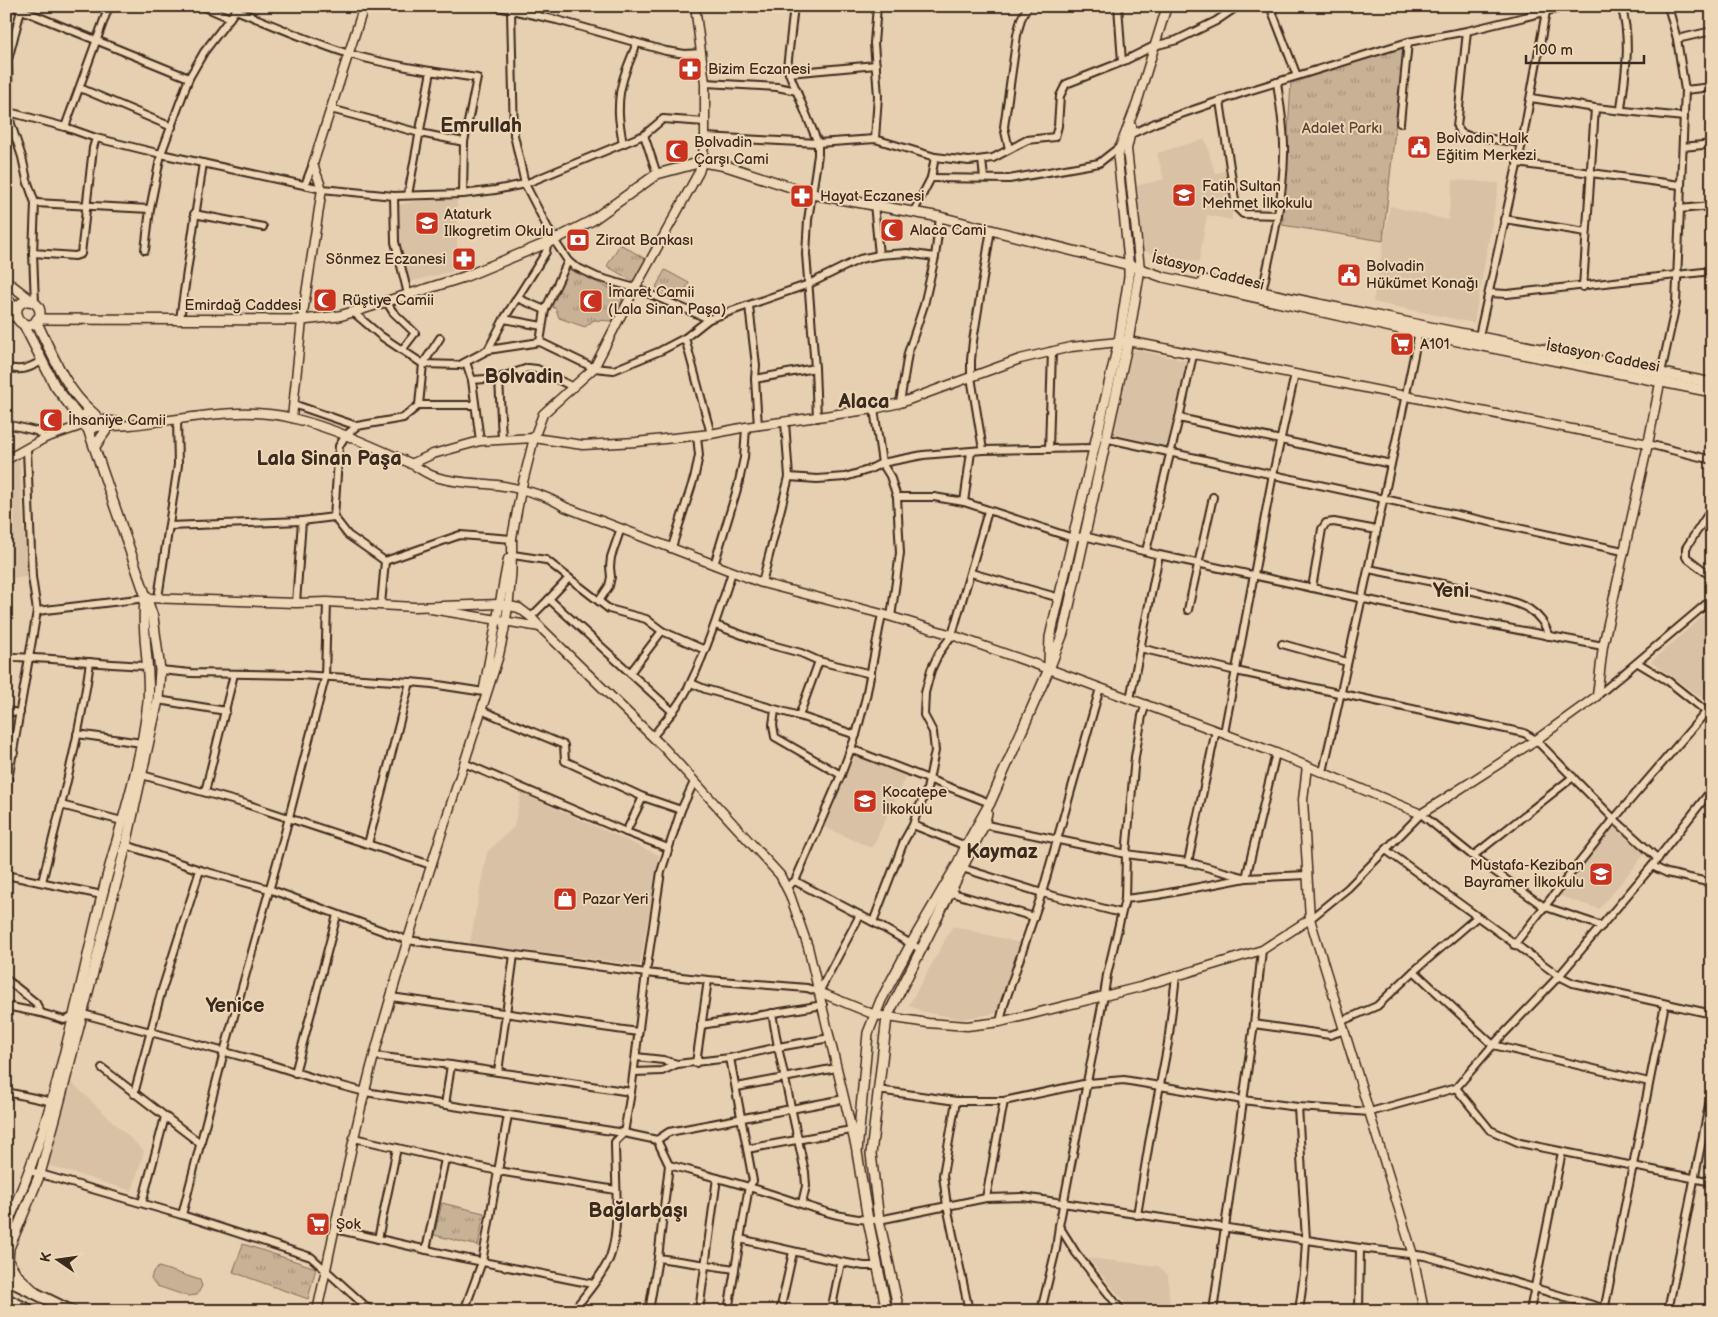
<svg xmlns="http://www.w3.org/2000/svg" width="1718" height="1317" font-family="'Balsamiq Sans',sans-serif">
<style>
.built{fill:#d8c1a4}
.grass{fill:#c7b296;stroke:#816e5a}
.park{fill:url(#park-tufts);stroke:#816e5a}
.lines{fill:none;stroke-linecap:round;stroke-linejoin:round}
.minor-casing{stroke:#3b2a1e;stroke-width:10}
.tertiary-casing{stroke:#3b2a1e;stroke-width:11}
.secondary-casing{stroke:#3b2a1e;stroke-width:12}
.trunk-casing{stroke:#3b2a1e;stroke-width:14}
.minor{stroke:#eed7b7;stroke-width:6}
.tertiary{stroke:#eed7b7;stroke-width:8}
.secondary{stroke:#eed7b7;stroke-width:9}
.trunk{stroke:#eed7b7;stroke-width:10}
.labels{text-anchor:middle;stroke-width:4;stroke-linejoin:round;paint-order:stroke}
.poi-label{font-size:15px;fill:#3b2a1e;stroke:#eed7b7;text-anchor:start}
.park-label{font-size:15px;fill:#574536;stroke:#eed7b7}
.street-label{font-size:15px;fill:#3b2a1e;stroke:#eed7b7}
.district-label{font-size:20px;font-weight:bold;fill:#3b2a1e;stroke:#eed7b7}
</style>
<defs>
<pattern id="park-tufts" width="24" height="20" patternUnits="userSpaceOnUse" patternTransform="scale(1.25)"><rect width="24" height="20" fill="#c7b296"/><path d="M3 7l-1-3M5 7V3M7 7l1-3M15 17l-1-3M17 17v-4M19 17l1-3" fill="none" stroke="#a3917a"/></pattern>
</defs>
<rect width="100%" height="100%" fill="#e7d0b1"/>
<filter id="ink" filterUnits="userSpaceOnUse"><feTurbulence type="fractalNoise" baseFrequency=".02" numOctaves="2"/><feDisplacementMap in="SourceGraphic" scale="10" xChannelSelector="R" yChannelSelector="G"/><feConvolveMatrix kernelMatrix="1 2 1 2 8 2 1 2 1" color-interpolation-filters="sRGB"/></filter>
<g filter="url(#ink)">
<g class="built">
<polygon points="1205,139 1215,173 1226,171 1232,204 1232,220 1207,215 1199,262 1142,251 1137,186 1164,179 1157,153"/>
<polygon points="1453,180 1499,183 1474,323 1373,302 1390,206 1448,220"/>
<polygon points="432,199 457,200 457,270 409,282 398,241 397,205"/>
<polygon points="1133,349 1186,361 1167,446 1114,434"/>
<polygon points="19,459 27,577 6,578 6,466"/>
<polygon points="1712,608 1712,705 1651,662"/>
<polygon points="855,755 906,775 872,848 824,827"/>
<polygon points="521,793 659,855 640,965 470,943 487,852 514,827"/>
<polygon points="1614,827 1645,854 1599,909 1557,895"/>
<polygon points="953,926 1020,943 997,1013 961,1019 924,1012 909,1005"/>
<polygon points="69,1080 144,1151 132,1191 47,1165"/>
<polygon points="1088,1258 1158,1266 1168,1275 1170,1311 1132,1311"/>
</g>
<polygon class="grass" points="159,1267 200,1280 202,1286 197,1295 187,1296 157,1286 151,1279 153,1272"/>
<g class="park">
<polygon points="1404,47 1383,241 1282,225 1291,83"/>
<polygon points="620,244 647,260 634,282 607,266"/>
<path d="M566 268 622 294C623 304 617 313 611 321L594 320 585 327 559 318 556 309 548 304Z"/>
<polygon points="665,270 689,283 680,300 656,287"/>
<polygon points="442,1203 484,1213 478,1246 434,1235"/>
<polygon points="243,1244 316,1268 308,1299 233,1272"/>
</g>
<g class="lines">
<g class="minor-casing">
<g id="minor">
<polyline points="12,6 189,78"/>
<polyline points="202,6 230,18"/>
<polyline points="493,6 557,20 666,51 685,54 701,53"/>
<polyline points="794,6 787,68 818,143 818,155 808,220 806,254 815,368 817,418"/>
<polyline points="1118,6 1122,62"/>
<polyline points="1270,6 1297,76"/>
<polyline points="21,10 8,60 9,112 11,124 22,157 27,180 35,203 33,253 35,303"/>
<path d="M236 10C273 25 309 41 346 53 387 65 435 72 477 78L464 142 463 194"/>
<polyline points="511,11 514,135 525,184 554,240 568,261 574,266 597,277 635,288 709,319"/>
<polyline points="1467,31 1457,127 1461,133 1469,136 1522,143"/>
<polyline points="1677,39 1712,31"/>
<polyline points="789,73 876,65"/>
<polyline points="705,83 777,87 797,91"/>
<polyline points="80,88 172,127"/>
<polyline points="1685,90 1712,87"/>
<polyline points="1531,98 1595,108 1684,117"/>
<polyline points="1220,101 1236,207 1243,214 1278,215"/>
<polyline points="331,109 420,133 464,142"/>
<path d="M1621 109C1625 75 1632 40 1621 6"/>
<polyline points="9,112 65,127 96,138 161,154 322,189 394,196 463,194 495,190 525,184 644,135 663,119 705,122"/>
<polyline points="1400,123 1408,42"/>
<polyline points="65,127 109,6"/>
<polyline points="644,135 657,174"/>
<polyline points="1129,135 1155,123 1248,91 1408,42 1467,31 1569,6"/>
<polyline points="705,137 818,143 875,139 935,157 969,161 993,158 1027,140 1055,137 1058,126 1060,96 1066,84 1122,62 1154,46 1177,40 1216,21 1238,6"/>
<polyline points="875,139 878,96 874,43 877,6"/>
<path d="M623 144C621 132 618 118 619 106 619 83 629 63 637 43"/>
<polyline points="1683,147 1712,144"/>
<polyline points="1009,149 1004,127 1017,35 1021,19 1028,6"/>
<polyline points="982,160 984,178"/>
<polyline points="1517,163 1680,185"/>
<polyline points="931,178 1009,179 1099,163 1122,145"/>
<polyline points="305,185 313,164"/>
<polyline points="408,195 431,71"/>
<polyline points="394,196 395,242 408,294"/>
<polyline points="35,203 150,209 161,154 189,78 204,52 239,6"/>
<polyline points="874,204 879,255"/>
<polyline points="1679,209 1712,206"/>
<polyline points="914,211 931,178 935,157"/>
<polyline points="194,214 263,227"/>
<polyline points="1504,219 1586,232"/>
<polyline points="145,250 150,209"/>
<polyline points="33,253 75,256 81,254 93,148 96,138"/>
<polyline points="1583,287 1595,108"/>
<path d="M1262 292C1272 246 1283 202 1284 155 1285 131 1280 106 1277 82"/>
<polyline points="1489,293 1507,294 1712,271"/>
<polyline points="517,298 545,310"/>
<polyline points="386,301 393,312 415,333 402,350"/>
<polyline points="749,306 756,365 755,379 758,426"/>
<polyline points="353,312 381,336 423,364 460,365 488,350 540,342 594,368 614,370 660,351 685,338 709,319 809,284 860,259 879,255 907,253 935,257"/>
<polyline points="6,317 18,318"/>
<polyline points="180,319 203,163"/>
<polyline points="504,319 542,326"/>
<polyline points="1479,336 1522,143 1547,6"/>
<polyline points="440,338 423,364 419,405 403,418 357,426 346,435 339,446 334,517 348,535 385,561 460,535 512,539"/>
<polyline points="685,338 711,434"/>
<polyline points="540,342 545,310 568,261"/>
<polyline points="488,350 504,319 546,252 547,243"/>
<polyline points="466,362 472,380 480,441"/>
<path d="M6 367C21 372 29 368 42 361"/>
<polyline points="1661,373 1676,304 1685,90 1677,39 1668,6"/>
<polyline points="499,378 502,439"/>
<polyline points="755,379 815,368"/>
<polyline points="472,380 499,378 528,368 537,369 573,387"/>
<polyline points="900,403 908,353 924,305 935,257 940,217"/>
<polyline points="293,404 357,426"/>
<polyline points="419,405 475,405"/>
<polyline points="874,409 882,463 890,476 897,497 900,553 891,617"/>
<polyline points="1179,418 1391,464"/>
<polyline points="6,424 36,431 45,438"/>
<polyline points="1104,438 1623,551"/>
<polyline points="1648,444 1712,460"/>
<polyline points="1049,449 1052,351"/>
<polyline points="983,450 971,377 971,360 973,341 991,229"/>
<polyline points="789,477 817,479 845,477 868,470 882,463 923,455 983,450 1094,448"/>
<polyline points="897,497 934,497 964,502 1073,538 1084,536 1159,555 1434,614 1603,646"/>
<polyline points="964,502 971,452"/>
<polyline points="1712,508 1686,548 1686,557 1712,577"/>
<polyline points="169,526 302,521 334,517"/>
<polyline points="672,547 695,475 699,455 697,436"/>
<polyline points="1146,551 1179,418 1193,355"/>
<polyline points="513,555 546,560 569,578"/>
<polyline points="714,565 738,486 744,458 746,427"/>
<path d="M1369 569C1411 578 1455 585 1496 597 1507 600 1519 603 1529 609 1538 615 1547 625 1548 636"/>
<polyline points="971,573 1060,598"/>
<polyline points="762,583 789,477 785,422"/>
<polyline points="1312,588 1322,529 1326,523 1334,522 1377,530"/>
<polyline points="158,598 178,465 177,419"/>
<polyline points="549,599 569,578 609,609 646,619 662,631 705,650"/>
<polyline points="599,601 609,586 611,577 610,567 611,557 621,528"/>
<polyline points="296,603 302,521"/>
<polyline points="381,605 385,561"/>
<polyline points="1188,610 1213,497"/>
<polyline points="37,611 146,598"/>
<polyline points="531,617 549,599 673,712"/>
<polyline points="715,625 764,643 801,653 819,661 871,674"/>
<polyline points="1282,644 1347,662"/>
<polyline points="1140,648 1236,671 1524,733 1536,740 1614,819 1658,859"/>
<path d="M6 657C54 657 101 665 148 666"/>
<polyline points="1638,663 1668,681 1712,716"/>
<polyline points="160,670 191,673 300,675 410,682 432,684 484,692"/>
<polyline points="630,673 662,631"/>
<polyline points="691,683 705,689 799,716 856,735"/>
<polyline points="1597,696 1712,599"/>
<polyline points="1130,699 1159,555"/>
<polyline points="158,700 226,711"/>
<polyline points="481,710 564,745 565,761 643,797 681,810"/>
<polyline points="775,710 773,725 775,737 841,775"/>
<polyline points="6,711 20,713"/>
<polyline points="799,716 819,661"/>
<polyline points="1224,733 1273,474 1295,374"/>
<polyline points="77,734 142,743"/>
<path d="M653 736C667 719 682 702 691 682 708 647 720 609 732 572"/>
<polyline points="851,749 990,803"/>
<polyline points="6,752 14,753"/>
<polyline points="464,763 626,832 668,848"/>
<path d="M1323 772C1356 625 1389 479 1419 331"/>
<polyline points="142,775 246,804 431,865"/>
<polyline points="6,792 37,611 32,577 27,449"/>
<polyline points="205,792 234,674"/>
<polyline points="61,805 122,821"/>
<polyline points="982,824 1126,854 1188,862 1246,878 1307,875"/>
<polyline points="913,825 966,846"/>
<polyline points="626,832 643,797"/>
<polyline points="368,844 410,682"/>
<polyline points="126,845 200,870 269,889 407,940 646,973 708,980 807,988 819,992 860,915"/>
<polyline points="1386,850 1559,976 1573,983 1712,1014"/>
<polyline points="1473,856 1573,777"/>
<polyline points="1188,862 1216,730"/>
<polyline points="1652,866 1667,873 1712,883"/>
<polyline points="962,868 1042,893 1121,913"/>
<polyline points="6,875 102,895"/>
<polyline points="795,881 873,922 920,949"/>
<path d="M42 882C60 809 80 736 90 662"/>
<polyline points="786,887 795,881 841,775 856,735 866,697 882,614"/>
<polyline points="949,892 1034,917"/>
<polyline points="1125,899 1158,895 1246,878 1276,753"/>
<polyline points="1310,919 1348,888 1421,814 1473,856 1543,906 1602,926"/>
<polyline points="873,922 904,841 913,825 918,809 926,794 935,751 933,732 924,715 925,693 931,670 939,653 952,635 988,511"/>
<polyline points="1514,945 1614,819 1706,712"/>
<polyline points="1414,971 1493,1045 1649,1082"/>
<polyline points="6,979 36,1003 41,1013 64,1020 83,1014 266,1063 323,1081 365,1092 624,1133 657,1140 669,1132 844,1099"/>
<polyline points="391,997 638,1032"/>
<polyline points="6,1006 41,1013"/>
<polyline points="772,1013 778,1047 805,1172 806,1186 802,1203"/>
<polyline points="1342,1021 1377,1006 1414,971 1477,917"/>
<polyline points="1000,1022 1004,1005 1042,893 1100,688"/>
<polyline points="1254,1024 1330,1035 1345,1030"/>
<polyline points="701,1025 823,1005"/>
<polyline points="374,1056 451,1065 631,1092"/>
<polyline points="636,1057 663,1060 677,1064"/>
<polyline points="696,1063 708,980"/>
<polyline points="102,1068 201,1144"/>
<polyline points="498,1072 514,955"/>
<polyline points="634,1072 662,1071 677,1064 730,1058 778,1047 830,1038"/>
<polyline points="295,1073 337,915"/>
<polyline points="737,1087 836,1068"/>
<polyline points="1456,1088 1490,1130 1520,1143 1712,1182"/>
<polyline points="878,1090 956,1101 1004,1101 1088,1083 1124,1080 1243,1100 1298,1107 1370,1112 1456,1088 1493,1045 1559,976 1652,866 1712,789"/>
<polyline points="6,1092 53,1102"/>
<polyline points="134,1094 161,993 200,870"/>
<polyline points="956,1101 943,1175 947,1206 969,1311"/>
<polyline points="445,1105 451,1065"/>
<polyline points="1298,1107 1306,1240 1304,1274 1299,1311"/>
<polyline points="354,1138 498,1171 616,1190"/>
<polyline points="747,1149 851,1130"/>
<path d="M669 1165C702 1174 735 1182 768 1193 804 1204 841 1221 879 1220L986 1198 1023 1197 1360 1248 1425 1256 1613 1311"/>
<polyline points="30,1171 182,1215 311,1257 371,1311"/>
<polyline points="986,1198 1004,1101"/>
<polyline points="142,1203 165,1117"/>
<polyline points="182,1215 224,1052 281,848 325,678 327,602"/>
<polyline points="1137,1215 1149,1143 1168,1043 1176,976"/>
<polyline points="1059,1226 1076,1253 1122,1311"/>
<polyline points="335,1229 458,1257 593,1284"/>
<polyline points="378,1239 397,1148"/>
<polyline points="740,1239 841,1262 864,1266 877,1266"/>
<polyline points="426,1250 445,1159"/>
<polyline points="658,1258 735,1269"/>
<polyline points="464,1311 482,1262 508,1115"/>
<path d="M573 1311C585 1295 603 1275 610 1257 621 1227 615 1175 615 1142L624 1133 631 1092 646 973 661 872 681 810 694 782"/>
<polyline points="649,1311 658,1258 669,1165 657,1140"/>
<polyline points="699,1311 717,1178"/>
<polyline points="728,1311 749,1186 753,1181 730,1058"/>
<polyline points="780,1311 793,1252"/>
<polyline points="831,1311 841,1262"/>
<polyline points="1041,1311 1056,1249 1059,1226 1104,995 1107,975 1125,899 1126,854 1135,757 1142,716 1146,704"/>
<polyline points="1213,1311 1254,1024 1262,950"/>
<polyline points="1359,1311 1360,1248"/>
<polyline points="1530,1311 1562,1152"/>
<polyline points="1604,1311 1665,1004"/>
<polyline points="1668,1311 1712,1090"/>
</g>
</g>
<g class="tertiary-casing">
<g id="tertiary">
<polyline points="1132,127 1127,149 1140,269"/>
<polyline points="1129,265 1118,160 1120,147 1137,103 1167,6"/>
<polyline points="292,418 302,320 322,189 313,164 364,6"/>
<polyline points="98,419 118,422"/>
<path d="M96 427C107 426 119 426 130 425 184 420 238 405 292 418 333 428 372 446 410 463 417 467 425 473 433 476 453 483 476 483 497 485 519 488 546 495 565 507L762 583 882 614 952 635 1049 669 1276 753 1421 814 1536 740 1597 696 1603 646 1648 444 1661 378"/>
<polyline points="6,460 45,438 83,425"/>
<polyline points="411,464 433,454 480,441 534,438 583,445 636,442 711,434 746,427 874,409 900,403 1020,359 1071,347 1128,341 1648,444"/>
<polyline points="511,543 521,490 534,438 543,414 594,368 635,288 699,172 702,162 705,137 705,83 695,6"/>
<polyline points="146,598 296,603 327,602 414,607 499,604 519,608 531,617 540,627 664,748 780,875 790,895 808,947 856,1148"/>
<polyline points="431,609 540,627"/>
<polyline points="484,688 508,559"/>
<polyline points="1307,766 1303,800 1310,919 1413,1255 1424,1311"/>
<polyline points="819,992 875,1015 928,1023 967,1026 1000,1022 1140,987 1262,950 1310,919"/>
<path d="M317 1311C336 1226 351 1140 374 1056 411 921 457 788 499 655 508 617 513 578 512 539"/>
</g>
</g>
<g class="secondary-casing">
<g id="secondary">
<polyline points="1204,280 1420,325 1712,383"/>
<polyline points="6,281 32,301"/>
<polyline points="6,297 17,311"/>
<circle cx="28" cy="313" r="12"/>
<polyline points="37,319 302,320 339,316 353,312 464,277 554,240 591,221 657,174 702,162 726,166 812,194 940,217 1129,265 1163,277 1418,333 1712,392"/>
<path d="M36 321C51 351 65 389 91 411 97 416 100 419 96 427L88 429 82 423V417L87 413 92 412"/>
<polyline points="23,323 55,386 81,420"/>
<polyline points="96,445 109,426"/>
<polyline points="1049,662 1050,637 1119,341 1129,277 1129,265"/>
<path d="M6 1226C54 1124 75 1006 102 896 118 832 141 768 148 702 151 668 141 634 145 600"/>
<polyline points="34,1291 17,1275 8,1261 9,1248 40,1174 59,1104 126,845 158,700 160,670 153,617 88,429"/>
<polyline points="887,1311 868,1220 857,1152 868,1033 881,1000 911,944 957,865 966,846 990,803 1049,669 1063,633 1128,341 1140,269"/>
<polyline points="899,1311 879,1220 871,1154 887,1017 984,825 987,813"/>
</g>
</g>
<g class="trunk-casing">
<g id="trunk">
<polyline points="6,1279 71,1311"/>
<polyline points="6,1299 31,1311"/>
</g>
</g>
<use href="#minor" class="minor"/>
<use href="#tertiary" class="tertiary"/>
<use href="#secondary" class="secondary"/>
<use href="#trunk" class="trunk"/>
</g>
</g>
<defs>
<g id="pharmacy-square" transform="scale(1.25)"><rect x="-9" y="-9" width="18" height="18" rx="4" fill="#c8321e" stroke="#eed7b7"/><path d="M-2-6h4v4h4v4h-4v4h-4v-4h-4v-4h4Z" fill="#fff"/></g>
<g id="civic-square" transform="scale(1.25)"><rect x="-9" y="-9" width="18" height="18" rx="4" fill="#c8321e" stroke="#eed7b7"/><path d="M-.6-6.5H3V-4.5H.6V-3L4-1V1h2V6H-6V1h2V-1L-.6-3ZM-1.2 2.5V6h2.4V2.5Z" fill="#fff"/></g>
<g id="mosque-square" transform="scale(1.25)"><rect x="-9" y="-9" width="18" height="18" rx="4" fill="#c8321e" stroke="#eed7b7"/><path d="M3.5-4.9A6 6 0 1 0 3.5 4.9A5 5 0 1 1 3.5-4.9Z" fill="#fff"/></g>
<g id="school-square" transform="scale(1.25)"><rect x="-9" y="-9" width="18" height="18" rx="4" fill="#c8321e" stroke="#eed7b7"/><path d="M0-5L7-2L0 1L-7-2ZM-4 1L0 2.5L4 1V4Q0 6-4 4Z" fill="#fff"/></g>
<g id="bank-square" transform="scale(1.25)"><rect x="-9" y="-9" width="18" height="18" rx="4" fill="#c8321e" stroke="#eed7b7"/><path d="M-6-4H6V4H-6ZM0-2.3a2.3 2.3 0 1 0 0 4.6a2.3 2.3 0 1 0 0-4.6Z" fill="#fff"/></g>
<g id="supermarket-square" transform="scale(1.25)"><rect x="-9" y="-9" width="18" height="18" rx="4" fill="#c8321e" stroke="#eed7b7"/><path d="M-6-5.5h2.5l.6 2H6L4.5 2H-2.5L-4.4-4H-6ZM-1.5 3.2a1.3 1.3 0 1 0 .1 0ZM3 3.2a1.3 1.3 0 1 0 .1 0Z" fill="#fff"/></g>
<g id="shop-square" transform="scale(1.25)"><rect x="-9" y="-9" width="18" height="18" rx="4" fill="#c8321e" stroke="#eed7b7"/><path d="M-5-2.5h2.3a2.7 3.5 0 0 1 5.4 0H5L5.5 6h-11ZM-1.5-2.5h3a1.5 2.3 0 0 0-3 0Z" fill="#fff"/></g>
</defs>
<g fill-rule="evenodd">
<use href="#pharmacy-square" x="690" y="69"/>
<use href="#civic-square" x="1419" y="147"/>
<use href="#mosque-square" x="677" y="151"/>
<use href="#school-square" x="1184" y="195"/>
<use href="#pharmacy-square" x="802" y="196"/>
<use href="#school-square" x="427" y="223"/>
<use href="#mosque-square" x="892" y="230"/>
<use href="#bank-square" x="578" y="240"/>
<use href="#pharmacy-square" x="464" y="259"/>
<use href="#civic-square" x="1349" y="275"/>
<use href="#mosque-square" x="325" y="300"/>
<use href="#mosque-square" x="591" y="301"/>
<use href="#supermarket-square" x="1402" y="344"/>
<use href="#mosque-square" x="51" y="420"/>
<use href="#school-square" x="865" y="801"/>
<use href="#school-square" x="1601" y="874"/>
<use href="#shop-square" x="565" y="899"/>
<use href="#supermarket-square" x="318" y="1224"/>
</g>
<g class="labels">
<g class="poi-label">
<text x="708" y="74">Bizim Eczanesi</text>
<text x="1436" y="143">Bolvadin Halk<tspan x="1436" dy="17">Eğitim Merkezi</tspan></text>
<text x="694" y="147">Bolvadin<tspan x="694" dy="17">Çarşı Cami</tspan></text>
<text x="1202" y="191">Fatih Sultan<tspan x="1202" dy="17">Mehmet İlkokulu</tspan></text>
<text x="820" y="201">Hayat Eczanesi</text>
<text x="444" y="219">Ataturk<tspan x="444" dy="17">Ilkogretim Okulu</tspan></text>
<text x="910" y="235">Alaca Cami</text>
<text x="596" y="245">Ziraat Bankası</text>
<text x="446" y="264" text-anchor="end">Sönmez Eczanesi</text>
<text x="1366" y="271">Bolvadin<tspan x="1366" dy="17">Hükümet Konağı</tspan></text>
<text x="608" y="297">İmaret Camii<tspan x="608" dy="17">(Lala Sinan Paşa)</tspan></text>
<text x="342" y="305">Rüştiye Camii</text>
<text x="1420" y="349">A101</text>
<text x="68" y="425">İhsaniye Camii</text>
<text x="882" y="797">Kocatepe<tspan x="882" dy="17">İlkokulu</tspan></text>
<text x="1584" y="870" text-anchor="end">Mustafa-Keziban<tspan x="1584" dy="17">Bayramer İlkokulu</tspan></text>
<text x="582" y="904">Pazar Yeri</text>
<text x="336" y="1229">Şok</text>
</g>
<g class="park-label">
<text x="1342" y="133">Adalet Parkı</text>
</g>
<g class="street-label">
<text transform="translate(1208 271) rotate(14)" y="5">İstasyon Caddesi</text>
<text x="243" y="310">Emirdağ Caddesi</text>
<text transform="translate(1603 356) rotate(11)" y="5">İstasyon Caddesi</text>
</g>
<g class="district-label">
<text x="481" y="132">Emrullah</text>
<text x="524" y="383">Bolvadin</text>
<text x="864" y="408">Alaca</text>
<text x="329" y="465">Lala Sinan Paşa</text>
<text x="1451" y="597">Yeni</text>
<text x="1002" y="858">Kaymaz</text>
<text x="235" y="1012">Yenice</text>
<text x="638" y="1217">Bağlarbaşı</text>
</g>
</g>
<rect width="1718" height="1317" fill="none" stroke="#eed7b7" stroke-width="25"/>
<rect x="12" y="12" width="1693" height="1292" fill="none" stroke="#3b2a1e" stroke-width="2" filter="url(#ink)"/>
<g transform="translate(58 1260) rotate(283)" stroke="#eed7b7" stroke-width="4" paint-order="stroke">
<path d="M0-4L9 19L0 12L-9 19Z" fill="#3b2a1e"/>
<text y="-8" font-size="14" font-weight="bold" text-anchor="middle" fill="#3b2a1e">K</text>
</g>
<path d="M1526 55v8h118v-8" fill="none" stroke="#3b2a1e" stroke-width="2.5"/>
<text x="1533" y="55" font-size="15" fill="#3b2a1e" stroke="#eed7b7" stroke-width="4" paint-order="stroke">100 m</text>
</svg>
